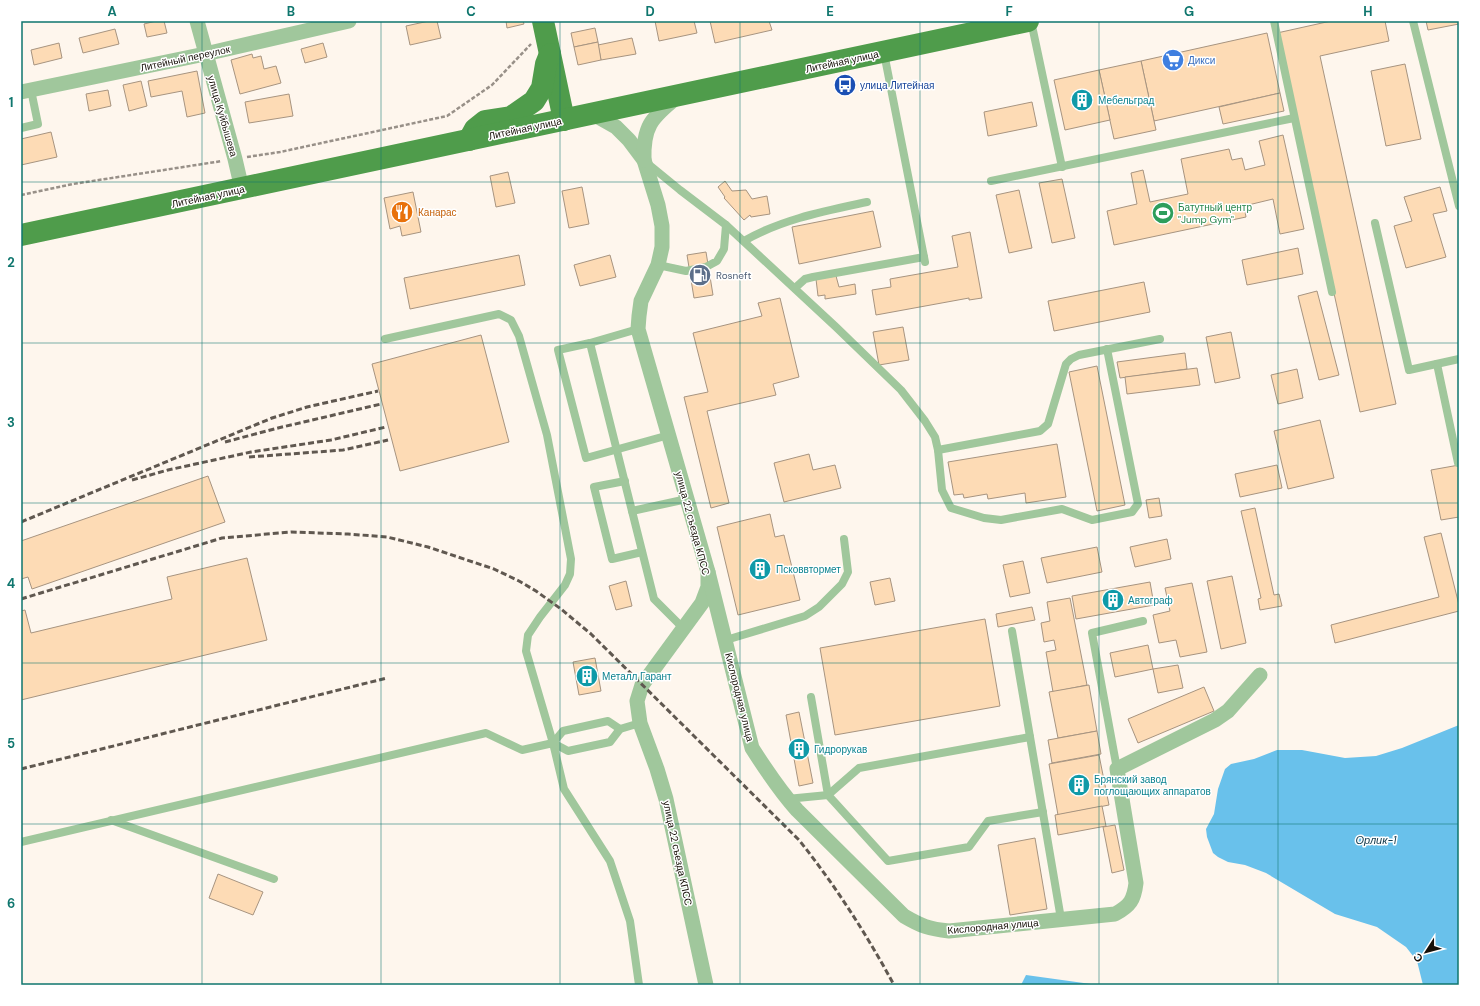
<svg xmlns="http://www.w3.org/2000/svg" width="1480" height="1006" font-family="'DM Sans',sans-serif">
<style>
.water{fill:#69c1eb}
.building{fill:#fddbb5;stroke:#a79480}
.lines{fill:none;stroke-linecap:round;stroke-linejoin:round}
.path{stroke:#989088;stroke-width:2.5;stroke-dasharray:4 2;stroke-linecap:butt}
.service{stroke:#a0c79c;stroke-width:8}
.minor{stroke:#a0c79c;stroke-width:15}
.primary{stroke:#4f9c4b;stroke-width:22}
.rail{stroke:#605850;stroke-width:3;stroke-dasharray:6 3;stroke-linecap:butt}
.grid{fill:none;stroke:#0f766e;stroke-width:1;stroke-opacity:0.55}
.labels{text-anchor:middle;stroke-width:3;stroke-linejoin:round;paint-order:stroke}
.street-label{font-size:10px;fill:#171008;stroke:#fff}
.shop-label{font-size:10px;fill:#366cbe;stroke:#fff;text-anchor:start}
.transit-label{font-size:10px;fill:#164399;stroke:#fff;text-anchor:start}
.culture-label{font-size:10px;fill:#0d838f;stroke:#fff;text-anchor:start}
.leisure-label{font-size:10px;fill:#27864d;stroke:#fff;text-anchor:start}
.food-label{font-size:10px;fill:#c56008;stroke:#fff;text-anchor:start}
.service-label{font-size:10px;fill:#4e5e75;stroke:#fff;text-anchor:start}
.water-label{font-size:11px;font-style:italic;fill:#11394b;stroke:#fff}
.neatline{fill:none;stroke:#0f766e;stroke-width:1.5}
.grid-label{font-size:13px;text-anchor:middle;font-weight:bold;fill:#0f766e}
</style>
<rect width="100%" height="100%" fill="#fef6ed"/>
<g class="water">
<polygon points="1459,725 1459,985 1423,985 1417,961 1406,947 1377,927 1335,914 1266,873 1245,865 1228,862 1218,857 1213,853 1207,837 1206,829 1214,814 1218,789 1225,769 1231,764 1254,759 1277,750 1302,750 1345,758 1376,756 1402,748"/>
<polygon points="1026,975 1098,985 1021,985"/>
</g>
<g class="building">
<polygon points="156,21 164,21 167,33 147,37 144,24"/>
<polygon points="429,21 437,21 441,38 410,45 406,26"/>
<polygon points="506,21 523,21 524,24 507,28"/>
<polygon points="655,21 694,21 697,33 659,41"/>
<polygon points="710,21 769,21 772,30 715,43"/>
<polygon points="1331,21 1385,21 1389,41 1320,56 1396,404 1360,412 1277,33"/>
<polygon points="1426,21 1459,21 1459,24 1428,30"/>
<polygon points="595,28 598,42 574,47 571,33"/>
<polygon points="115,29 119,44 83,53 79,38"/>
<polygon points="1267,33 1280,93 1154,121 1141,61"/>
<polygon points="632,38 636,54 601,60 598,45"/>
<polygon points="598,42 601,60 578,65 574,47"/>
<polygon points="59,43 62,58 34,65 31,50"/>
<polygon points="323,43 327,57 305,63 301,49"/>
<polygon points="252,54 253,58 261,56 264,69 276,66 281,83 240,94 231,60"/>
<polygon points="1141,61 1156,130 1114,139 1099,70"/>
<polygon points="1405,64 1421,139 1386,146 1371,71"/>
<polygon points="1099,70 1110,120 1065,130 1054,80"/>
<polygon points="197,71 205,113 187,117 182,91 151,97 148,81"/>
<polygon points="141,81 147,106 129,111 123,85"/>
<polygon points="108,90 111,106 89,111 86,94"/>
<polygon points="1280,93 1284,111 1223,124 1219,107"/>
<polygon points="289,94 293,116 249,123 245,102"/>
<polygon points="1032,102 1037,126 988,136 984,112"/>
<polygon points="51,132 57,157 21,165 21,139"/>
<polygon points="1283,135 1304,229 1280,234 1273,199 1244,206 1246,217 1114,245 1107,211 1137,204 1131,173 1143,170 1150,202 1188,194 1181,159 1229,149 1232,160 1242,158 1245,170 1265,165 1259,141"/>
<polygon points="508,172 515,203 496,207 490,176"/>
<polygon points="1062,179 1075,238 1052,243 1039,183"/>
<polygon points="725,181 732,191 746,190 752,199 767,196 770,214 751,217 750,215 744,220 724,198 725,197 718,187"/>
<polygon points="582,187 589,224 569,228 562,191"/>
<polygon points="1440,187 1447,211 1433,214 1446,257 1406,268 1394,226 1412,221 1404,197"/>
<polygon points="1019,190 1032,248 1009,253 996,195"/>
<polygon points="413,192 421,232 402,236 400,226 390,229 384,198"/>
<polygon points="873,211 881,247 799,264 792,227"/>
<polygon points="970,232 982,298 969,300 969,298 876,315 872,290 891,287 890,279 958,267 952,236"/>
<polygon points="1298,248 1303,274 1247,285 1242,260"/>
<polygon points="706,252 713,295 694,298 687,255"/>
<polygon points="519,255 525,285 410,309 404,278"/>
<polygon points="610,255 616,277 580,286 574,265"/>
<polygon points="836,276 839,287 855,284 856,294 825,299 825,295 818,296 816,279"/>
<polygon points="1144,282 1150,312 1054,331 1048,301"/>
<polygon points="1317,291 1339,375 1319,380 1298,296"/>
<polygon points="780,298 799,377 773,384 776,395 707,411 729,503 711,508 684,397 708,392 693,333 762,316 758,303"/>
<polygon points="903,327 909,360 879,365 873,332"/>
<polygon points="1231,332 1240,378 1215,383 1206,337"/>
<polygon points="481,335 509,442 400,471 372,364"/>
<polygon points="1185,353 1187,369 1120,378 1117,362"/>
<polygon points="1097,366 1125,505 1097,511 1069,372"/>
<polygon points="1197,368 1200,385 1127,394 1125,377"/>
<polygon points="1297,369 1303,398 1278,404 1271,375"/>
<polygon points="1320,420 1334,478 1288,489 1274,431"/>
<polygon points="1057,444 1066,497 1026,503 1025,493 988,499 987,494 964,498 963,494 954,495 948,462"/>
<polygon points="809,454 813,470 835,465 841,488 784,502 774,463"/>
<polygon points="1277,465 1282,488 1240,497 1235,474"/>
<polygon points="1459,465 1459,517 1441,520 1431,470"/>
<polygon points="208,476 225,522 32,589 28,577 21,579 21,541"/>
<polygon points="1159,498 1162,516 1149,518 1146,500"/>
<polygon points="1255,508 1274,595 1279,594 1282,606 1260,610 1258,599 1261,598 1241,511"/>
<polygon points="770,514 775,537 784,535 800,600 738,615 717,527"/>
<polygon points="1441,533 1459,605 1459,611 1335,643 1331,625 1439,597 1424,537"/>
<polygon points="1167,539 1171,559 1135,567 1130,547"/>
<polygon points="1097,547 1102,572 1047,583 1041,558"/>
<polygon points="247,558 267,640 21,700 21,611 25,610 31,633 172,599 167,577"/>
<polygon points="1023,561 1030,593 1010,597 1003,565"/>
<polygon points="1232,576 1246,643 1221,649 1207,581"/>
<polygon points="890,578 895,601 875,605 870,582"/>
<polygon points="626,581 632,606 616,610 609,586"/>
<polygon points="1150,582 1154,605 1076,619 1072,596"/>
<polygon points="1192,583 1207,652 1180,657 1176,640 1159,643 1153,615 1170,611 1165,588"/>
<polygon points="1070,598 1087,685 1053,692 1046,652 1056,650 1054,640 1044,642 1041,623 1050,621 1047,602"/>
<polygon points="1032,607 1035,620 998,627 996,614"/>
<polygon points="985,619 1000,706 835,735 820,648"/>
<polygon points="1148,645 1153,669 1115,677 1110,653"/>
<polygon points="595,658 601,691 579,695 573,662"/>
<polygon points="1178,665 1183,688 1158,693 1153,669"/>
<polygon points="1089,685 1097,731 1058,738 1049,692"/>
<polygon points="1204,687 1214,711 1138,743 1128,719"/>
<polygon points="799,712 813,783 799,786 786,715"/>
<polygon points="1097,731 1101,754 1052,763 1048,740"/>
<polygon points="1099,755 1109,805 1058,815 1049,764"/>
<polygon points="1102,806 1106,826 1058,835 1055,815"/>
<polygon points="1115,825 1124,870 1112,873 1103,827"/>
<polygon points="1035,838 1047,909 1010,915 998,845"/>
<polygon points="218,874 263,892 253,915 209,898"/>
</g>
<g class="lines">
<g class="path">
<polyline points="247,157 280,152 447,116 492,85 531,44"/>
<polyline points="21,195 73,184 222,161"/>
</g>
<g class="service">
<polyline points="1031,21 1062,167"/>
<polyline points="1274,21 1332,292"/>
<polyline points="1413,21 1459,206"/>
<polyline points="884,53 925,262"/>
<polyline points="21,128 38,124 31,90"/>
<polyline points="647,163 680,190 726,225 724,249 717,261 706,267 686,271 658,265"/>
<polyline points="991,181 1294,118"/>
<polyline points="1375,223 1409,370 1459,359"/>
<polyline points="726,225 836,327 901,390 925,421 935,437 938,450 942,490 951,508 984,518 1001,520 1062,509 1092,520 1132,512 1138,504 1107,349"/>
<path d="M744 241C782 219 825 211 867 202"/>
<polyline points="795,288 805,279 813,277 924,257"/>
<polyline points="638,329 590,343 654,599 684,629"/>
<polyline points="385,339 499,314 511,320 519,336 547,435 571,559 570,574 565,585 540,617 528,635 526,651 553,743 564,789 610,861 630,921 639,985"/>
<polyline points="590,343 558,350 586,458 669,435"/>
<polyline points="1437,364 1458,463"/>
<polyline points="938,450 1040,431 1048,424 1066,364 1071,359 1079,355 1160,339"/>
<polyline points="625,481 594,487 612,559 642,552"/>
<polyline points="632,511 687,499"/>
<polyline points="1012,631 1061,919"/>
<polyline points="726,640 805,616 819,607 842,584 848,572 844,539"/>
<polyline points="1030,737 859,768 828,795 888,861 969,847 988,821 1043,812"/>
<polyline points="553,743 568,751 610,742 620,729 640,723"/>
<polyline points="1117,769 1092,633 1143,621"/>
<polyline points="787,799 828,795 811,697"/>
<polyline points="111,820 274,879"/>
<polyline points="21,842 486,733 522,750 553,743 563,731 608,721 620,729"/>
</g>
<g class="minor">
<polyline points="197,21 235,159 242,189"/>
<polyline points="21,92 205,54 349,21"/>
<polyline points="593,114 616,127 629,140 644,160 658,205 662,226 662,247 658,265 641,301 639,316 638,329 708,572 708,587 702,603 642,685 637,701 640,723 657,769 666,799 706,985"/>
<path d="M644 160C643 127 651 118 676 98"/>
<path d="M708 572 752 748C766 770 780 791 797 810L904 916C921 926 929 929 949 931L1115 914C1130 906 1134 900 1136 883L1117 769 1215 720 1228 711 1260 675"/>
</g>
<g class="primary">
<polyline points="543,21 564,120"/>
<polyline points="469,140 475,129 485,121 511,117 534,101 542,88 546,64 550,54"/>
<path d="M21 235C357 164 693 93 1028 21"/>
</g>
<g class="rail">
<polyline points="225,442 278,428 381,404"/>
<polyline points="249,457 343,450 388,440"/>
<polyline points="132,480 168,470 251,452 331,440 386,427"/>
<polyline points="21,522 272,418 307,407 378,391"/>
<path d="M21 599 222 538 291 532 348 534 387 537 428 547 494 569 519 581 536 591 561 609 591 634 799 840C835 885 867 935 894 985"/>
<polyline points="21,769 387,678"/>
</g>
</g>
<path class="grid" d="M202 21V985M381 21V985M560 21V985M740 21V985M920 21V985M1099 21V985M1278 21V985M21 182H1459M21 343H1459M21 503H1459M21 663H1459M21 824H1459"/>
<defs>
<g id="supermarket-disc" transform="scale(1.15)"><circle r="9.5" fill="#3f7fe0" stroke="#fff"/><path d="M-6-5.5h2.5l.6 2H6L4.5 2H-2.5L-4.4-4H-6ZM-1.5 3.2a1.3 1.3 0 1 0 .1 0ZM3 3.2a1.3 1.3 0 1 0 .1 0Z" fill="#fff"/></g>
<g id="bus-disc" transform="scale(1.15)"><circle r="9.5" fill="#1a4fb4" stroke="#fff"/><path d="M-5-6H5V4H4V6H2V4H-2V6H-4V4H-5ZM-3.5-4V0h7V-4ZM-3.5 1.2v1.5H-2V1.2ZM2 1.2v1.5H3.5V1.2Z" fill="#fff"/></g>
<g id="building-disc" transform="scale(1.15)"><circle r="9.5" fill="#0f9aa8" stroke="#fff"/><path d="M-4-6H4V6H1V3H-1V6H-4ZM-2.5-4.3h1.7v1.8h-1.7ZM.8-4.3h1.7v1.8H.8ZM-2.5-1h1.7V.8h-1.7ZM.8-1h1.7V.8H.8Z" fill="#fff"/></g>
<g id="restaurant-disc" transform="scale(1.15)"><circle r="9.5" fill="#e8710a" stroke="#fff"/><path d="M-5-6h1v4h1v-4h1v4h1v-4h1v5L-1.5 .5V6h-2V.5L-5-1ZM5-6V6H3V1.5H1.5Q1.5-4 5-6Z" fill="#fff"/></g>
<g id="stadium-disc" transform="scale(1.15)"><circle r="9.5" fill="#2e9e5b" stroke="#fff"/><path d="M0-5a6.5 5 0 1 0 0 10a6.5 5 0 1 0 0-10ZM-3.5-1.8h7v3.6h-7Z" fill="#fff"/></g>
<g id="fuel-disc" transform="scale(1.15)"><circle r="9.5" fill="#5c6f8a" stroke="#fff"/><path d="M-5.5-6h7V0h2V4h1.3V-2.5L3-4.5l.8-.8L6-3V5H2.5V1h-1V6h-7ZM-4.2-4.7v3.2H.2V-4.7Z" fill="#fff"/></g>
</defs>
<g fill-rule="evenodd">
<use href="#supermarket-disc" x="1173" y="60"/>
<use href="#bus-disc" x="845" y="85"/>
<use href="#building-disc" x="1082" y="100"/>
<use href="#restaurant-disc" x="402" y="212"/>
<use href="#stadium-disc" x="1163" y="213"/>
<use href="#fuel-disc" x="700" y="275"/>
<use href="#building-disc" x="760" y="569"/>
<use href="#building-disc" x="1113" y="600"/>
<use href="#building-disc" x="587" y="676"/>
<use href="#building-disc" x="799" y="749"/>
<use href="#building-disc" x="1079" y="785"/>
</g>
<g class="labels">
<g class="street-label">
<text transform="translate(185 58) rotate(-12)" y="4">Литейный переулок</text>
<text transform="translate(842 61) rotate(-12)" y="4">Литейная улица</text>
<text transform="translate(223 116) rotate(74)" y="4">улица Куйбышева</text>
<text transform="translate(525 128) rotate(-12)" y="4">Литейная улица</text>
<text transform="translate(208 196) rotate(-12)" y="4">Литейная улица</text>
<text transform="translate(693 523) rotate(75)" y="4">улица 22 съезда КПСС</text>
<text transform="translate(740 697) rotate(76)" y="4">Кислородная улица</text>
<text transform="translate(678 853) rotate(78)" y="4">улица 22 съезда КПСС</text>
<text transform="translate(993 926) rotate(-5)" y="4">Кислородная улица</text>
</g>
<g class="shop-label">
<text x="1188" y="64">Дикси</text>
</g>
<g class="transit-label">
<text x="860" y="89">улица Литейная</text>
</g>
<g class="culture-label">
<text x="1098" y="104">Мебельград</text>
<text x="776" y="573">Псковвтормет</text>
<text x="1128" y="604">Автограф</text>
<text x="602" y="680">Металл Гарант</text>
<text x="814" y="753">Гидрорукав</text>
<text x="1094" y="783">Брянский завод<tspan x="1094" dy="12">поглощающих аппаратов</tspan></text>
</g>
<g class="leisure-label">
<text x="1178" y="211">Батутный центр<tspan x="1178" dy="12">"Jump Gym"</tspan></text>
</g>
<g class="food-label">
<text x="418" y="216">Канарас</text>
</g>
<g class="service-label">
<text x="716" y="279">Rosneft</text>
</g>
<g class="water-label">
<text x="1376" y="844">Орлик-1</text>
</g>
</g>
<rect width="1480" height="1006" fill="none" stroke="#ffffff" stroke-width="44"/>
<g transform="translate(1426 952) rotate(234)" stroke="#ffffff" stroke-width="3" paint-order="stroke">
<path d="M0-3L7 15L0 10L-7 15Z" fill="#171008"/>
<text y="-6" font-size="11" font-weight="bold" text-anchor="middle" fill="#171008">С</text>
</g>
<rect x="22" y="22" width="1436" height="962" class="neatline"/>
<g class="grid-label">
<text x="112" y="16">A</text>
<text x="291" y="16">B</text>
<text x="471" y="16">C</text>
<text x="650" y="16">D</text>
<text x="830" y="16">E</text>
<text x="1009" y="16">F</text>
<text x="1189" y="16">G</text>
<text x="1368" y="16">H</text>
<text x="11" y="107">1</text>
<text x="11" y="267">2</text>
<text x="11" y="427">3</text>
<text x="11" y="588">4</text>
<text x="11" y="748">5</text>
<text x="11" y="908">6</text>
</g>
</svg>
